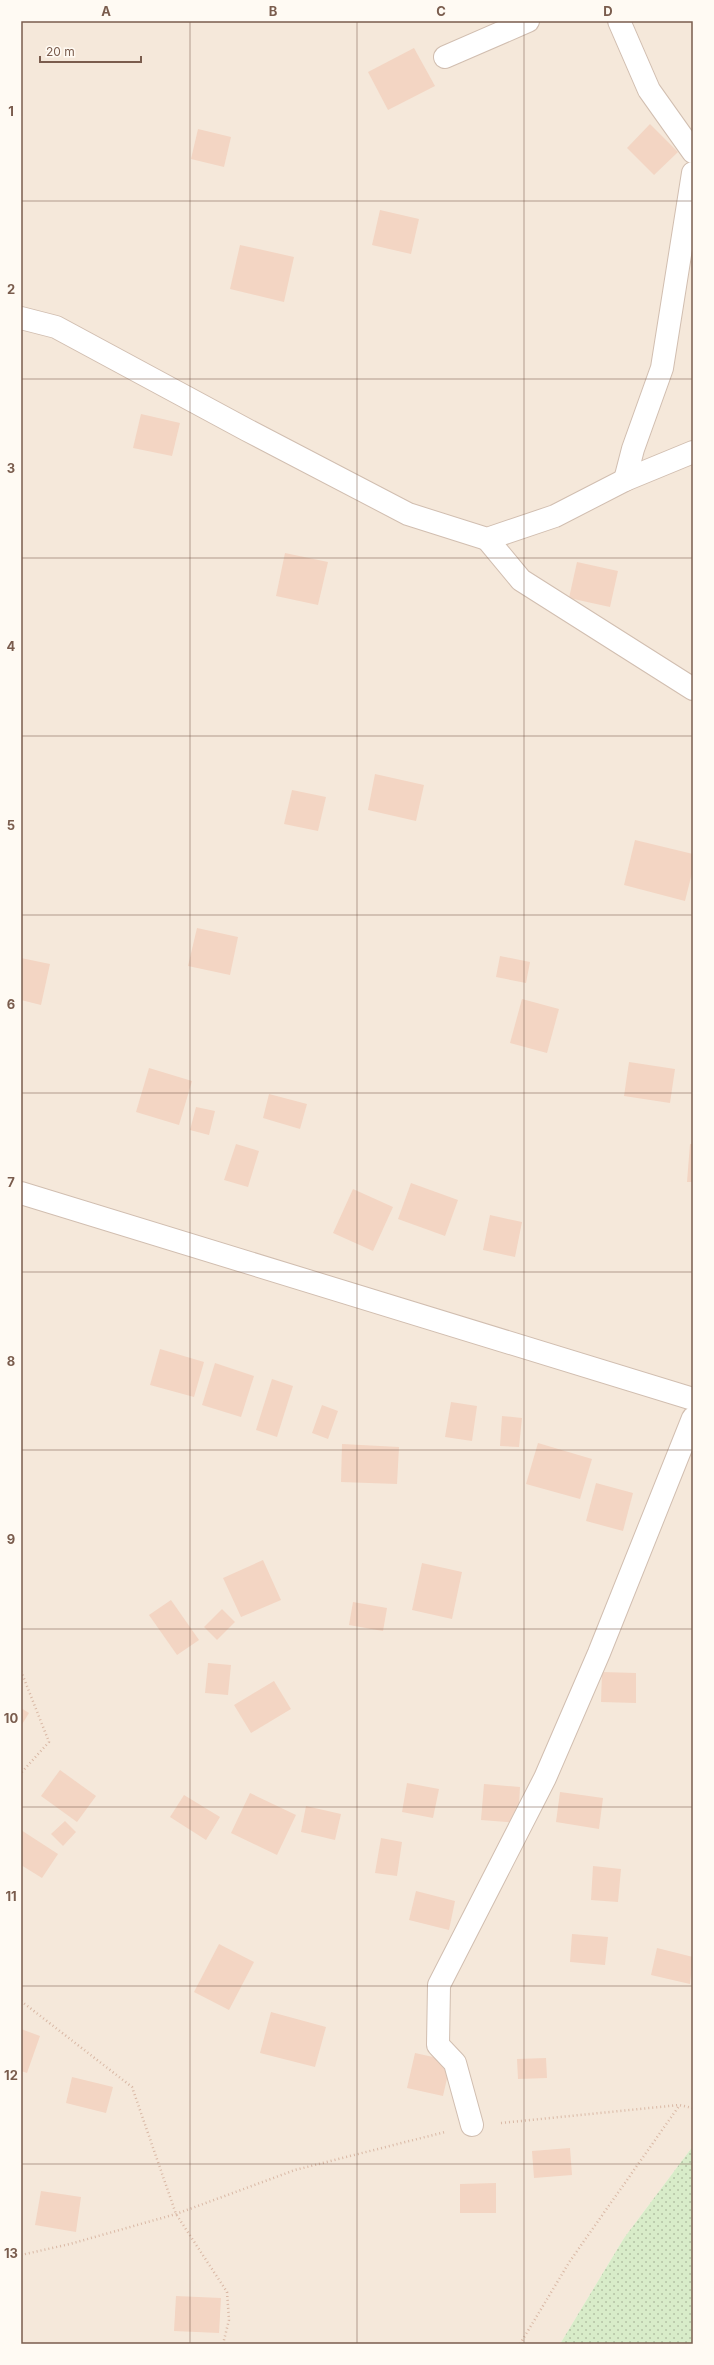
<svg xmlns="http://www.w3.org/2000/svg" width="714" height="2365" font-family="Inter,sans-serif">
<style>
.residential{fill:#f5e8da}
.grass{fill:url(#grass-dots)}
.building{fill:#f3d5c3}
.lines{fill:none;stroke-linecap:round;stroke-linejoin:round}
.minor-casing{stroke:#d1beb0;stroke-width:24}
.path{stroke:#d9b8a5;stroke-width:2.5;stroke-dasharray:1 3;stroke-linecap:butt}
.minor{stroke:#fff;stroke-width:22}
.grid{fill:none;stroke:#7a5c4d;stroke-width:1;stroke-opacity:0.55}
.neatline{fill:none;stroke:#7a5c4d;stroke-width:1.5}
.grid-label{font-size:13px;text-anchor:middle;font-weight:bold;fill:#7a5c4d}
</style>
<defs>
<pattern id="grass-dots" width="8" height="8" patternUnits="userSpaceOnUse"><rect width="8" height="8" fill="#d8ecc9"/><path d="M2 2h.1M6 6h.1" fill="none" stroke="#b4c2a5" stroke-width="1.8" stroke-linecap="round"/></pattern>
</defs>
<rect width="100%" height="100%" fill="#fdf6ec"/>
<polygon class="residential" points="21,21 693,21 693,2146 624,2238 560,2344 21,2344"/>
<polygon class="grass" points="693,2146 693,2344 560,2344 624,2238"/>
<g class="building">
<polygon points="414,48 435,86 388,110 368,72"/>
<polygon points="650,124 678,152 654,175 627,148"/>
<polygon points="198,129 231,137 224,167 191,159"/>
<polygon points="380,210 419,219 411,254 372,245"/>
<polygon points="240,245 294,257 284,302 230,289"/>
<polygon points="141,414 180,423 172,456 133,448"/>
<polygon points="285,553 328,562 318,605 276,596"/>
<polygon points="577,562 618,571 610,607 569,598"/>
<polygon points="375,774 424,785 416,821 368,810"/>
<polygon points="292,790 326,797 318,831 284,824"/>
<polygon points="635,840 693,854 693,869 685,901 624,885"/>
<polygon points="197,928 238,937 230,975 188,966"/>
<polygon points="500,956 530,962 526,983 496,977"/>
<polygon points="21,958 50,964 41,1005 21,1000"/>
<polygon points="522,999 559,1009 547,1053 510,1043"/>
<polygon points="629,1062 675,1069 670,1103 624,1096"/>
<polygon points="149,1068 192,1081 179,1125 136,1112"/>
<polygon points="269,1094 307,1104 300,1129 263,1118"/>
<polygon points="196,1107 215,1111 209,1135 190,1130"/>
<polygon points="236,1144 259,1151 248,1187 224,1180"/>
<polygon points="690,1144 693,1144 693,1182 687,1182"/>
<polygon points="411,1183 458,1200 445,1236 398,1219"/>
<polygon points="353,1189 393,1207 373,1251 333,1233"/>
<polygon points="490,1215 522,1222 515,1257 483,1250"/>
<polygon points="160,1349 204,1362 194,1397 150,1385"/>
<polygon points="215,1363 254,1376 241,1417 202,1405"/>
<polygon points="272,1379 293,1386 277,1437 256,1430"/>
<polygon points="451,1402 477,1406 472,1441 445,1437"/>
<polygon points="322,1405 338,1411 328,1439 312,1433"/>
<polygon points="502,1416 522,1418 519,1447 500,1446"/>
<polygon points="538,1443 592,1459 580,1499 526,1484"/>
<polygon points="342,1444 399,1447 397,1484 341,1482"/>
<polygon points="596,1483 633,1493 623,1531 586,1521"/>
<polygon points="263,1560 281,1600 241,1617 223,1578"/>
<polygon points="422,1563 462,1572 452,1619 412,1610"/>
<polygon points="171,1600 199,1640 177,1655 149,1615"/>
<polygon points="353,1602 387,1608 383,1631 349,1625"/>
<polygon points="222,1609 235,1622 217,1640 204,1627"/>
<polygon points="208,1663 231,1665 228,1695 205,1693"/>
<polygon points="602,1672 636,1673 636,1703 601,1702"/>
<polygon points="274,1681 291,1709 251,1733 234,1705"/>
<polygon points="21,1708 29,1713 21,1726"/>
<polygon points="60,1770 96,1796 77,1822 41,1796"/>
<polygon points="407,1783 439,1789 433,1818 402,1812"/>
<polygon points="484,1784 520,1787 518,1823 481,1820"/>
<polygon points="560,1792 603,1798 599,1829 556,1822"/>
<polygon points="250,1793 296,1815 277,1855 231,1833"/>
<polygon points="184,1795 220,1817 206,1840 170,1817"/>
<polygon points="306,1806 341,1814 335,1840 301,1832"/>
<polygon points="65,1821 76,1832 63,1846 51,1834"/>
<polygon points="21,1830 58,1854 42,1878 21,1865"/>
<polygon points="381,1838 402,1842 397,1876 375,1873"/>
<polygon points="593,1866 621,1869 618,1902 591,1900"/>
<polygon points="416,1891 455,1901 449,1930 409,1920"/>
<polygon points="572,1934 608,1937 605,1965 570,1962"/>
<polygon points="219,1944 254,1962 229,2010 194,1992"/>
<polygon points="657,1948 693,1957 690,1984 651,1975"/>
<polygon points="271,2012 326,2027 315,2067 260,2053"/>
<polygon points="21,2029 40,2036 27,2073 21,2071"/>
<polygon points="415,2053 451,2061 443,2096 407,2088"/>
<polygon points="546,2058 547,2078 518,2079 517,2059"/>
<polygon points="72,2077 113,2087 106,2113 66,2103"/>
<polygon points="570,2148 572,2175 534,2178 532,2151"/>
<polygon points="496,2183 496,2213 460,2213 460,2184"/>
<polygon points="41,2191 81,2197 76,2232 35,2225"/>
<polygon points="176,2296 221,2298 219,2333 174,2331"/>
</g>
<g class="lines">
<g class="minor-casing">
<g id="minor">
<polyline points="619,21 649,90 693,152"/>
<polyline points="445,57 528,21"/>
<polyline points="21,318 56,327 247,430 408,514 487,539 555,516 625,480 693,452"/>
<polyline points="625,480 633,449 662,368 693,173"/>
<polyline points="487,539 521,580 693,689"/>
<polyline points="21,1193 693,1399"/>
<polyline points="472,2125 455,2063 438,2045 439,1985 545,1778 599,1653 693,1418"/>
</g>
</g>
<g class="path">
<polyline points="21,1671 49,1742 21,1773"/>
<polyline points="21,2001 132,2087 176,2214 227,2292 229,2320 223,2344"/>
<polyline points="501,2123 679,2105 693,2108"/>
<polyline points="21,2255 70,2244 176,2214 295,2170 445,2132"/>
<polyline points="520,2344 570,2261 679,2106"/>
</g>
<use href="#minor" class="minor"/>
</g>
<path class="grid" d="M190 21V2344M357 21V2344M524 21V2344M21 201H693M21 379H693M21 558H693M21 736H693M21 915H693M21 1093H693M21 1272H693M21 1450H693M21 1629H693M21 1807H693M21 1986H693M21 2164H693"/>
<rect width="714" height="2365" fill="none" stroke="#fffaf3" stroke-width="44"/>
<path d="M40 56v6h101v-6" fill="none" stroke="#7a5c4d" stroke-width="2"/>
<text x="46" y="56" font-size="12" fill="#7a5c4d" stroke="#fffaf3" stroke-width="3" paint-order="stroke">20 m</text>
<rect x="22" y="22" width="670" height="2321" class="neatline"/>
<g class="grid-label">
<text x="106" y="16">A</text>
<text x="273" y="16">B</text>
<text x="441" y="16">C</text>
<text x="608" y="16">D</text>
<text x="11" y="116">1</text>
<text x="11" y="294">2</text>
<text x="11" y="473">3</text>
<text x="11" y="651">4</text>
<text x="11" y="830">5</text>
<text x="11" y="1009">6</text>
<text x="11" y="1187">7</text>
<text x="11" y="1366">8</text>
<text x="11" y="1544">9</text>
<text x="11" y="1723">10</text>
<text x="11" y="1901">11</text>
<text x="11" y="2080">12</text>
<text x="11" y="2258">13</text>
</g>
</svg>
